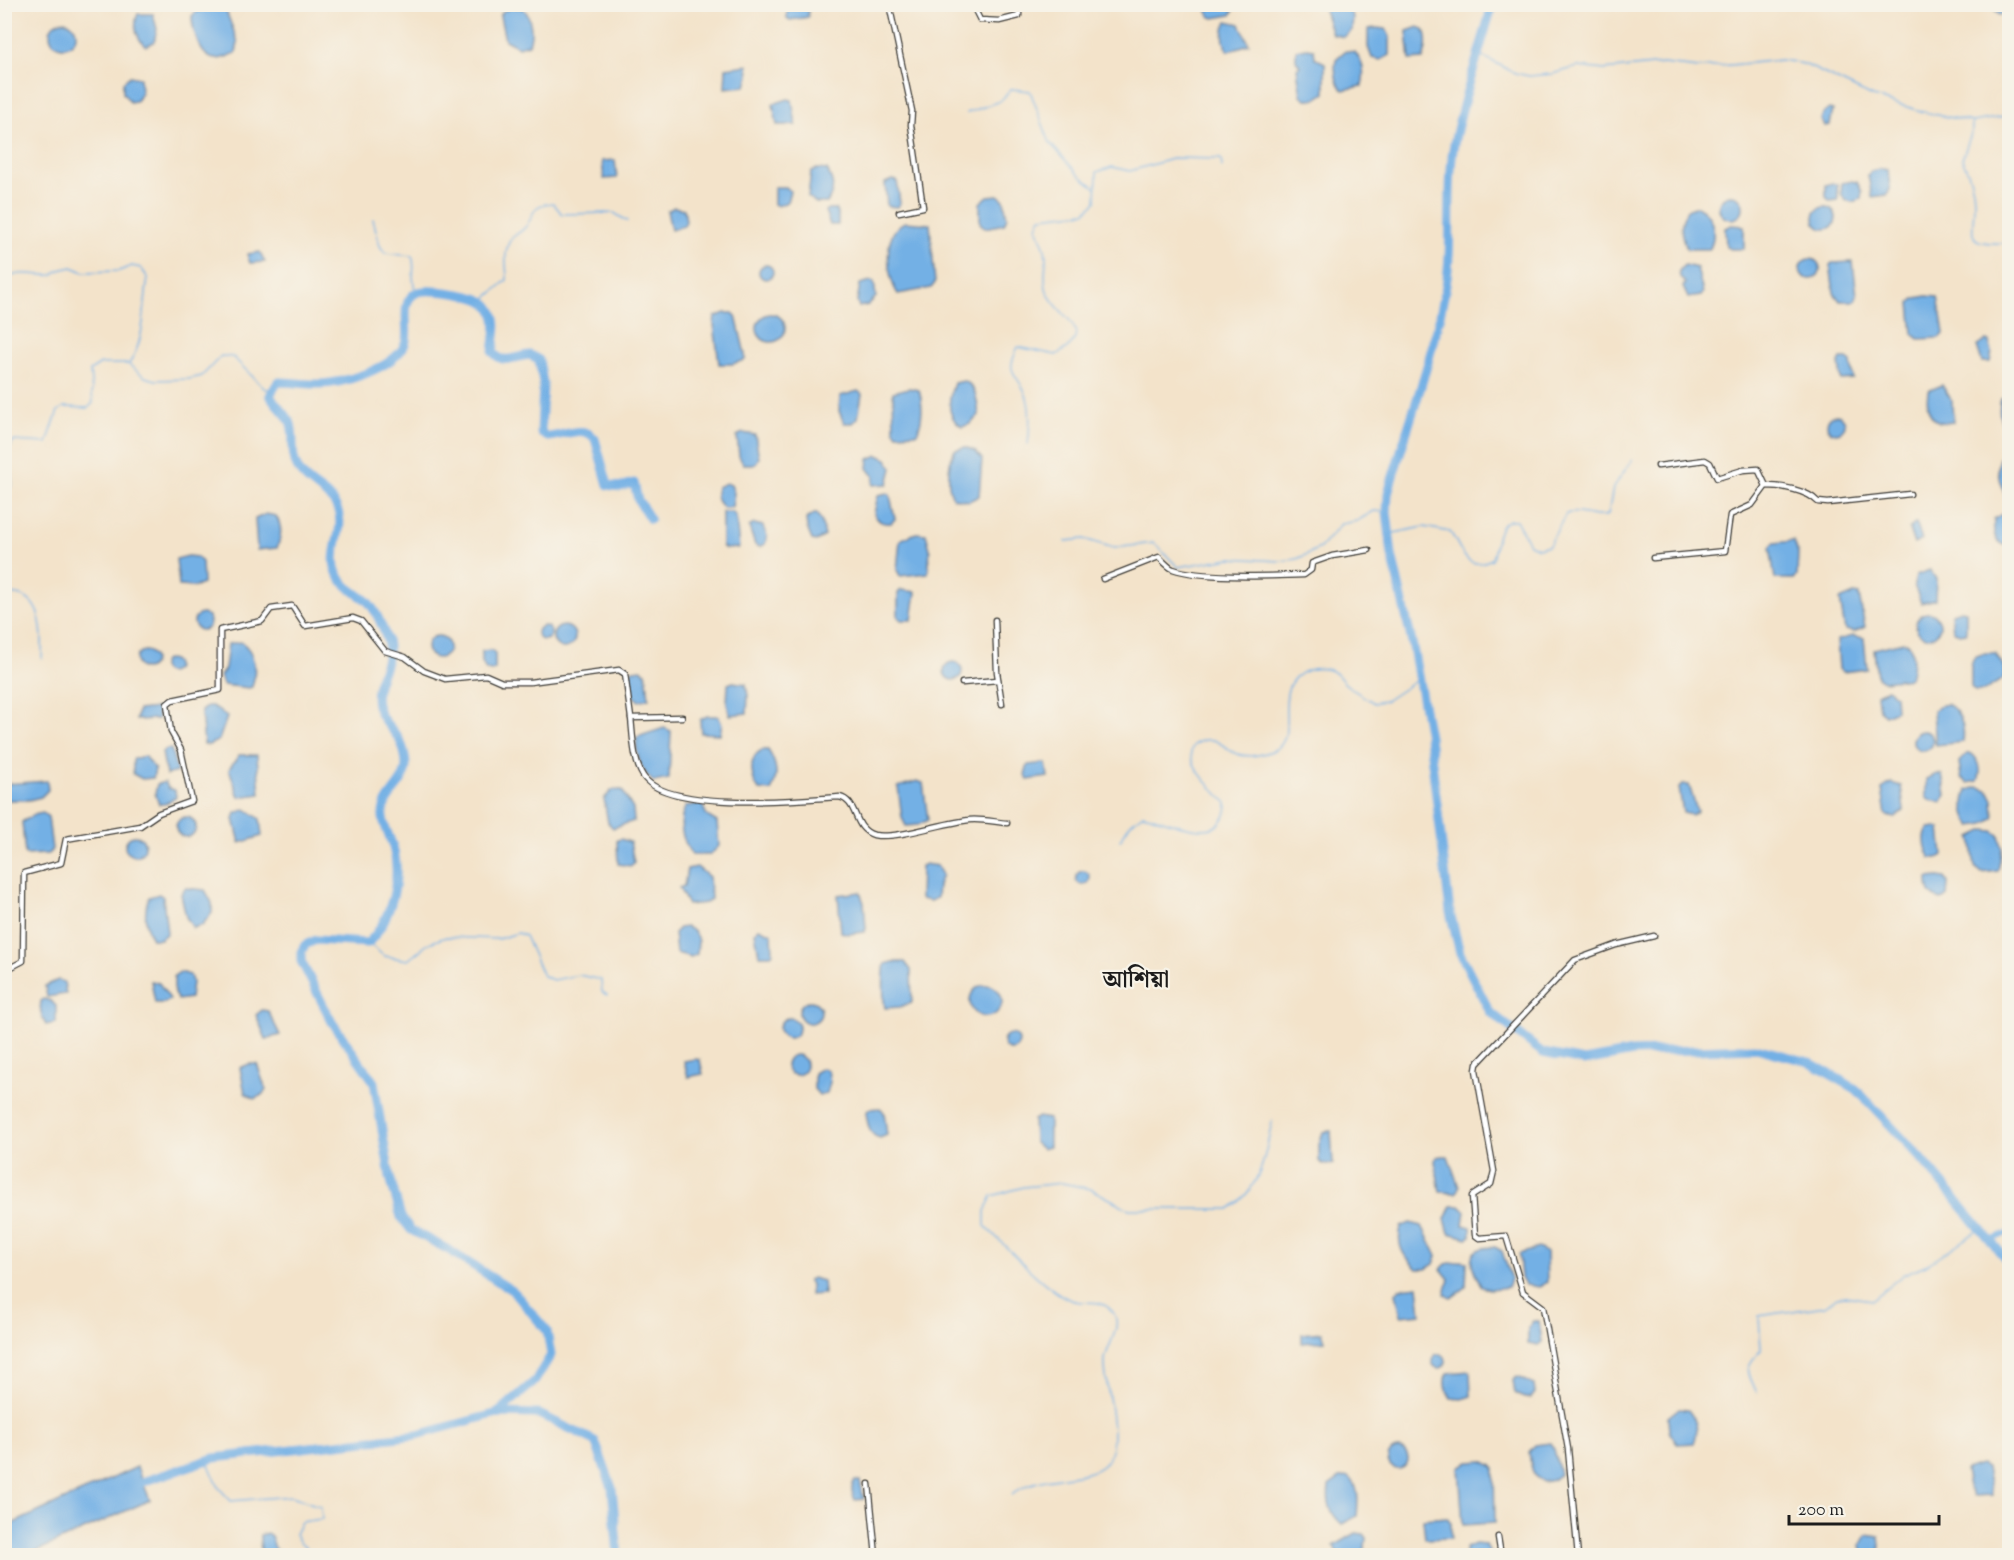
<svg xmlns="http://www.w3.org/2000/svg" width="2014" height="1560" font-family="'Sorts Mill Goudy','Noto Serif Bengali',serif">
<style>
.water{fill:#73b0e5;stroke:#486680;stroke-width:1.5}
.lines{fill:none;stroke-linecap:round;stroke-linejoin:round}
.stream{stroke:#73b0e5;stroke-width:1.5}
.canal{stroke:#73b0e5;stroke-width:5}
.river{stroke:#73b0e5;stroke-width:9}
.street-casing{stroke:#3c3a36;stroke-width:7}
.street{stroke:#fff;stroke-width:4.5}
.labels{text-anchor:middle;stroke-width:4.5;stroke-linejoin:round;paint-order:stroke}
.quarter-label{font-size:24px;font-weight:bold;fill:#1c1c1c;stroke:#f7f3e8}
</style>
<rect width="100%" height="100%" fill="#f7f3e8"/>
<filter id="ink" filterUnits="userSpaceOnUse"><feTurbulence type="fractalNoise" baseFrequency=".0167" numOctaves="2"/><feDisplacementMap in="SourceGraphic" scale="12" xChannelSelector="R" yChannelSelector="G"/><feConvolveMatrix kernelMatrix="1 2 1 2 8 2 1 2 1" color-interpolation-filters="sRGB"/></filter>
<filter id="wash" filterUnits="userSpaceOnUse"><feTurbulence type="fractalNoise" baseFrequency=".008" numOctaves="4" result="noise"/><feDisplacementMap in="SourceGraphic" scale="24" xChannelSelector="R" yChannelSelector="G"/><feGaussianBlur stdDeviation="1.35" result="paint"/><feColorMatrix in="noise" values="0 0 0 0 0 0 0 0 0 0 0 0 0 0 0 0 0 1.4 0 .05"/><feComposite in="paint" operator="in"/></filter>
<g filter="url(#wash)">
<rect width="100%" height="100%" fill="#f3e3ca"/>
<g class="water">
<path d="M214 5 225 8 238 42 236 53C230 55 223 59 217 59 200 60 192 29 192 16L197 11Z"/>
<polygon points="787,5 808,5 808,17 790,20 787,18"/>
<polygon points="1204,5 1231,5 1234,9 1231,15 1214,18 1209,16"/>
<polygon points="1327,5 1347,6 1353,17 1352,30 1344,37 1332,34 1324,10"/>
<polygon points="1991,5 2009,5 2009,13 1999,15"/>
<path d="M511 8H523C531 16 533 33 529 44L518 47 505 40 500 16 503 11Z"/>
<path d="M138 14H153L157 29 154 42 146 46C136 39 133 24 138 14Z"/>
<path d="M1227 21 1240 24 1249 44 1228 51C1222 41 1222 31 1227 21Z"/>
<circle cx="63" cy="34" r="13"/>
<path d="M1418 27 1424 29C1428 39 1427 49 1423 59L1410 60 1407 31Z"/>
<polygon points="1376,28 1386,29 1390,37 1390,55 1381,60 1372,58 1368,47 1368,29"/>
<polygon points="1307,48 1314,49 1315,58 1325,63 1325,93 1316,99 1306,99 1301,95 1297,68 1300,66 1296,60 1296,50"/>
<path d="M1345 51 1355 52C1364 64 1365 72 1362 86L1343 90C1335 82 1334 69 1336 59Z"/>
<polygon points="748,65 749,76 746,86 725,88 726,68"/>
<polygon points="130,76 140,78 141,93 136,101 130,102 123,93 123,82"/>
<polygon points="788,99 792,100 796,125 777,125 773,104"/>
<polygon points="1829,109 1833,110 1830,125 1825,126 1821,120 1823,114"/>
<polygon points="615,160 617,178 604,179 602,161"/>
<path d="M817 169 827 170C834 182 835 190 827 203H816L808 197 811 172Z"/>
<polygon points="1882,169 1888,170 1890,189 1887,195 1872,197 1868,175 1871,171"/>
<polygon points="892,180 897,181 900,203 897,207 887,206 885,183"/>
<polygon points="1850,181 1857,182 1862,192 1861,199 1852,202 1845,200 1841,193 1842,183"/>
<polygon points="1832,183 1837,185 1838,200 1830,201 1826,197 1826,185"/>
<polygon points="774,187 786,187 790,191 787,202 778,206 774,204"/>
<polygon points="998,195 1004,200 1007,217 1004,224 985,228 980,223 980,203 988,196"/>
<circle cx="1731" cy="207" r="12"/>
<path d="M1697 206C1713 214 1717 232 1710 249H1687C1680 235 1679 224 1687 210Z"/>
<circle cx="1825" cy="218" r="11"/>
<polygon points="674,207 684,209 686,221 684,226 671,230 667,211"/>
<polygon points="828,209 835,209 838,214 838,225 830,225 825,211"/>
<path d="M905 222 930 224 935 283 931 288 898 294C886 277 882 231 905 222Z"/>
<polygon points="1731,225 1744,226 1744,249 1731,249 1726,247 1725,228"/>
<polygon points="260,252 265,262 250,263 247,254"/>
<circle cx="1810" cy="269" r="10"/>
<polygon points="1853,262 1857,296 1855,301 1840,301 1834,293 1830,265 1832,263"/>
<polygon points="1684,265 1697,268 1703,293 1701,296 1688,298 1683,287 1685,283 1680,277 1679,271"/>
<circle cx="766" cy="272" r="7"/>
<polygon points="871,281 874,282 876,297 868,305 859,307 857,302 860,284"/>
<polygon points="1927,296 1938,297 1944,333 1939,338 1919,339 1913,334 1910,303 1916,298"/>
<polygon points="725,313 733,313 736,316 745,354 745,360 732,364 719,364 714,324 715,317"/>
<circle cx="771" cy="328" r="14"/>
<polygon points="1986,341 1989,342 1992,352 1990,362 1982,362 1977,346"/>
<polygon points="1847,359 1851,362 1853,379 1841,380 1839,363 1841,359"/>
<path d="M964 381C977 386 977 402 979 415L970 424 962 427C946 417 948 399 954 383Z"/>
<path d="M1942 385 1952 401 1953 422C1931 426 1925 411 1928 391Z"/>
<path d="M909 388 919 390C923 404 923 419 917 433L897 434 894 430 893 392Z"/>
<polygon points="858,391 862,394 858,418 853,423 844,423 839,411 840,396"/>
<path d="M2009 394H2010L2009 435C2001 423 1997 414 2001 399Z"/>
<circle cx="1836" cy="424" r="9"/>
<polygon points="743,433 755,435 759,458 755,464 743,464 739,456 737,436"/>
<path d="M965 447 975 451 982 459 979 496 969 501 953 498C946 485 948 462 955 450Z"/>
<path d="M2009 448V500C1999 487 1990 456 2009 448Z"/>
<polygon points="878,455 887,459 892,468 888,484 873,485 874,476 868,468 869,459"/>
<path d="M726 483 731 485 734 493 732 507 724 508C716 502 715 497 717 487Z"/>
<path d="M887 493 890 495 895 519 891 523C882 524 879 522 874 514L878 495Z"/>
<polygon points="722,512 732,512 736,517 739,548 725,549 722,546"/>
<polygon points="816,513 821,520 825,536 816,541 812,540 807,528 806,519"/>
<path d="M266 514 276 516C283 527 281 537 277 548L257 550 255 519Z"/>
<path d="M2002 514H2009V547C1993 541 1993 534 1994 519Z"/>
<polygon points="1916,523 1922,540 1914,544 1909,529"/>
<polygon points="754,524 763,526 767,536 765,544 760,547 755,545 749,527"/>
<polygon points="916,533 926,534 930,549 928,573 900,576 897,570 900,540"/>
<polygon points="1794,541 1798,553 1797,576 1795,579 1775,579 1770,547 1774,543"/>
<polygon points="188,556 197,557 202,562 203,584 195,587 179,586 176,559"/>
<polygon points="1930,570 1936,579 1935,600 1921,603 1914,585 1916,575"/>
<polygon points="901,590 916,592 912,620 901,620 898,617 898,593"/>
<polygon points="1854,594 1859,595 1865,627 1854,632 1845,630 1840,600"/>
<polygon points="1961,610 1966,611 1966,633 1959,634 1953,630 1951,613"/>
<circle cx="1928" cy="625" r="12"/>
<circle cx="202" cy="622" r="8"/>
<circle cx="564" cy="637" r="11"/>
<circle cx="544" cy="633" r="7"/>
<polygon points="1853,636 1864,638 1867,669 1843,672 1839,669 1837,640"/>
<circle cx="438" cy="647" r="11"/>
<path d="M241 642C255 651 257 672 252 687L249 688 223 685 220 676 225 669 228 644Z"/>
<path d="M1903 642 1908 643C1915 654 1913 666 1910 678L1883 681 1877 677 1874 649Z"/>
<polygon points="491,650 495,653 495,669 492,671 486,670 482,662 482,651"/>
<circle cx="145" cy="660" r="9"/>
<polygon points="1985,653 1995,653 2004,667 2004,678 1984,691 1975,691 1971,687 1971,665 1974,657"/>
<circle cx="169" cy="666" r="7"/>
<circle cx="953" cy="671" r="9"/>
<polygon points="641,669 646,672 649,698 639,701 633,696 631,672 633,670"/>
<polygon points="733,682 746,684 748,696 747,713 730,715 727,704 728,684"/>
<polygon points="1887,689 1895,695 1896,710 1885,715 1879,710 1877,694"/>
<path d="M1947 704C1961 711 1965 728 1963 742L1936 745 1933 711 1939 706Z"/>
<polygon points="207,706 212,706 227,717 219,740 209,745 204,744 201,711"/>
<polygon points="157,708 158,719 136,720 138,710"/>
<polygon points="707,716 718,716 722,724 720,734 701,733 700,720"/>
<path d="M664 728 671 731 669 779 654 782C642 773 634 752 637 737Z"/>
<circle cx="1923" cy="741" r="10"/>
<polygon points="167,749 171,749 177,772 166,775 162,752"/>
<path d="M762 750H768C777 764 779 776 771 791L759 790C751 779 747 757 762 750Z"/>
<path d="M1967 754H1972C1980 761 1982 771 1978 781L1968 783 1961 777 1959 762Z"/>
<polygon points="239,755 257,755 260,794 239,797 229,769"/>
<polygon points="144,756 155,769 153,778 142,779 133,774 133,759"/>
<polygon points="1046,763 1048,777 1028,780 1025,775 1028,765"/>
<polygon points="1937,774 1942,775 1946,795 1941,802 1929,800 1926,797 1926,779"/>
<polygon points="47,781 48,790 41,797 29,800 5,800 5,784"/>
<polygon points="917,781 923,783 928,820 918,825 906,826 902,818 898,787"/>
<polygon points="165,782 168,788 175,790 176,797 165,804 159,804 155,794 157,784"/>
<polygon points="1891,783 1901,786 1904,811 1895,817 1886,815 1882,789"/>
<polygon points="1682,785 1689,785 1697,811 1691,815 1683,813 1679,788"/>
<path d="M1978 787 1988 790 1993 800 1994 818 1985 824 1972 826C1963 815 1962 803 1967 790Z"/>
<polygon points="612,790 622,790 633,809 634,821 613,828 608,823 604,799"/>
<path d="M702 804 707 816 717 822 719 846 710 855H692C682 841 677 822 686 806Z"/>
<polygon points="246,809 260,819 262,836 240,843 234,819 236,813"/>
<polygon points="43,813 48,817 52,849 49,854 25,855 22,822 33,815"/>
<circle cx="186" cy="827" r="10"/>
<path d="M1937 827 1940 829 1943 855 1938 858H1931C1925 849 1922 837 1929 828Z"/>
<polygon points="1985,830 1993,831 1999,835 2002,848 1998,871 1982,873 1975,867 1971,837"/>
<circle cx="135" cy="846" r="10"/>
<polygon points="621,839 630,842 634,862 631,866 618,864 617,840"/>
<polygon points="925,864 937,866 942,875 938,885 937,898 930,901 920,899 921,866"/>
<polygon points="697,867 709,877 711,899 706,903 688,905 679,888 684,886 687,869"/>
<circle cx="1083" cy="878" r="7"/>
<path d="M1939 877 1945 878 1948 883 1947 896 1942 900C1929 897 1928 890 1928 878Z"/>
<polygon points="185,888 205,890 212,903 212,913 202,925 193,928 186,917 181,894"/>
<polygon points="860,892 864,903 866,929 864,932 848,934 841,932 838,895"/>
<path d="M159 894 163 897 167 933 160 939H152C144 927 144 909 149 897Z"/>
<polygon points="686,927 694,931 698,941 697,954 691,957 676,953 674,933 679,928"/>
<polygon points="759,928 772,934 773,953 771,955 759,955 755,932"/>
<path d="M893 962H905L911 970 912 1002 900 1007 885 1008C883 1000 883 970 885 964Z"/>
<polygon points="180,972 190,975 192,982 190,998 178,1000 174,994 174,976"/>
<polygon points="58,980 64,982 66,994 47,997 45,986"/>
<polygon points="151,981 159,983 170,999 165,1003 155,1003"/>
<circle cx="986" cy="1001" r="16"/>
<path d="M44 999 51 1001 56 1006V1023L46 1025C41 1017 39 1010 41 1001Z"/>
<circle cx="810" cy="1012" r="11"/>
<polygon points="262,1010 268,1011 280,1035 266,1039 256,1015"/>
<circle cx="789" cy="1028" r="10"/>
<circle cx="1011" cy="1042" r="8"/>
<circle cx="796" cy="1065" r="10"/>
<polygon points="695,1059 700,1060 703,1074 688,1077 684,1061"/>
<polygon points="249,1064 257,1064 266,1090 261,1096 254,1099 245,1093 240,1068"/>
<polygon points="822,1068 828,1070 830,1082 827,1093 819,1095 814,1089 814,1073"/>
<path d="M880 1108 884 1112 887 1135 880 1138C868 1135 868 1124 866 1113L869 1109Z"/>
<polygon points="1038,1117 1049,1119 1049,1147 1042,1149 1034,1142 1033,1120"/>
<polygon points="1331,1131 1333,1164 1323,1164 1319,1161 1319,1144 1323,1132"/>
<polygon points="1442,1156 1448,1156 1459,1187 1456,1193 1440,1192 1435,1161 1436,1157"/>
<polygon points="1451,1206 1460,1206 1465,1211 1463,1225 1471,1227 1471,1236 1467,1238 1449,1233 1445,1219"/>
<path d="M1410 1223 1422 1226 1437 1256 1434 1264 1426 1269H1417C1403 1256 1396 1246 1401 1227Z"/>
<path d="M1495 1247 1502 1251 1511 1279 1508 1287 1490 1289 1482 1287C1470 1265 1462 1247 1495 1247Z"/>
<polygon points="1538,1248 1546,1252 1547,1282 1539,1287 1525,1285 1521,1278 1519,1254"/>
<polygon points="1460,1261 1467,1262 1466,1287 1451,1298 1445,1294 1449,1279 1441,1269 1446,1264"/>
<polygon points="812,1278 823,1281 824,1294 810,1295 811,1284 808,1281"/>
<polygon points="1418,1286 1421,1314 1401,1316 1396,1293 1400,1288"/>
<polygon points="1533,1321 1539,1321 1542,1342 1538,1345 1528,1343 1528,1328"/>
<polygon points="1322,1332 1325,1341 1302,1343 1302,1334"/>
<circle cx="1439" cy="1361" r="7"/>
<path d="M1470 1371 1471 1396 1462 1399 1451 1398C1446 1390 1444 1381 1448 1373Z"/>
<polygon points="1517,1377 1534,1385 1535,1393 1531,1398 1524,1398 1515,1393 1513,1380"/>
<path d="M1678 1409 1688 1410C1697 1421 1699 1430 1694 1443L1678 1444 1669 1432 1668 1417Z"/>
<path d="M1550 1443 1554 1449 1560 1474 1553 1480 1543 1482C1531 1475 1531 1466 1529 1452L1535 1445Z"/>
<circle cx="1398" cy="1459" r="10"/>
<polygon points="1483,1461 1494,1467 1495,1523 1463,1525 1459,1468 1469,1462"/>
<polygon points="1980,1465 1987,1468 1992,1495 1973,1496 1968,1487 1965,1470"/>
<polygon points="137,1467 150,1500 28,1555 5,1555 5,1527"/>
<path d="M1349 1477C1360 1486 1358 1503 1357 1516L1342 1524C1329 1513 1327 1502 1329 1486L1340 1478Z"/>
<path d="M855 1481H860L864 1499 855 1500C852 1494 850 1486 855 1481Z"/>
<polygon points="1447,1517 1451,1523 1451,1538 1425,1539 1423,1519"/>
<polygon points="267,1533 271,1536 277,1555 261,1555 260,1535"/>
<polygon points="1356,1533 1363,1534 1366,1538 1364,1555 1337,1554 1334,1546"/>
<polygon points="1867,1535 1879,1537 1881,1555 1863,1555 1861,1546"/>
<polygon points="1475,1544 1486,1545 1491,1555 1464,1555 1466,1548"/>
</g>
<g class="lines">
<g class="stream">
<polyline points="1480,55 1515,73 1529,76 1552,74 1578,67 1604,70 1663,64 1699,68 1781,60 1804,64 1873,97 1928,113 1972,122 2010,116"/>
<polyline points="967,113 1000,101 1012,89 1030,91 1050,143 1078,174 1096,188"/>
<path d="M1972 123V131L1962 159C1968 171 1974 185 1974 200 1975 237 1960 245 2010 243"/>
<path d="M373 219 380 246 385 253 412 256C417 270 409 275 416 292"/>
<path d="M4 281C19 268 35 277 53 275L59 270 72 267 84 272 119 271 132 266 141 268 148 278C143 307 146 339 129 364"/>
<path d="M483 301 507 280C507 266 502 250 512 238 516 234 523 231 527 225 536 211 531 205 553 203L562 214 614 213 627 221"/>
<path d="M1028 444C1030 428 1032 405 1024 390 1013 369 1006 373 1018 347L1056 355C1101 331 1056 316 1047 291 1042 279 1048 262 1045 249 1043 242 1039 234 1037 227L1041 217 1085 212 1096 202 1097 172 1112 167 1130 171 1175 158 1221 159 1222 167"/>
<polyline points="4,503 12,483 8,451 13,441 47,443 58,411 64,407 88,408 93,403 90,371 101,364 128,364 145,377 156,380 189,379 202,376 221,356 233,357 265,389 272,389"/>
<path d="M1389 534 1424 527 1450 532C1464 551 1463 572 1492 559 1497 544 1496 517 1516 520L1529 544 1538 548 1549 545 1566 514C1581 509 1593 520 1608 515L1613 488 1632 460"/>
<polyline points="1066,541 1084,539 1114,548 1154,543 1178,567 1230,558 1280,561 1297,559 1320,548 1341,524 1357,521 1374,511 1387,512"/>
<path d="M4 595C43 589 43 630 42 659"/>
<path d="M1120 840 1130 824 1143 814C1167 819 1226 851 1227 803 1216 792 1179 759 1195 744 1200 741 1207 739 1213 740 1221 742 1229 751 1237 754 1249 758 1265 755 1276 749 1301 734 1267 684 1308 670 1316 668 1326 668 1334 672 1339 675 1342 682 1347 685 1355 692 1365 697 1374 703L1387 700 1417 680"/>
<polyline points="368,943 384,956 408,960 429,943 446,937 498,939 518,933 525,936 543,976 553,980 579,975 601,980 602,992 607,995"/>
<path d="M1757 1393C1747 1371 1743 1368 1761 1350L1759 1316 1825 1306 1837 1297 1845 1296 1872 1300 1904 1274 1928 1264 1980 1229"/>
<polyline points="207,1460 219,1488 231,1501 292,1496 321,1507 322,1519 301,1522 295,1534 300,1543 316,1556"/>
<path d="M1012 1495C1035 1473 1083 1481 1102 1466 1126 1446 1103 1387 1105 1360 1107 1344 1126 1323 1110 1309 1099 1298 1084 1305 1071 1300 1045 1290 1006 1246 985 1226V1211L992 1196 1023 1187 1062 1183 1091 1189 1129 1209H1229C1261 1189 1266 1155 1272 1120"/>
<polyline points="1919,1556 1927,1553 1932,1556"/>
</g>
<polyline class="canal" points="1990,1241 2010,1232"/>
<g class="river">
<path d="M1492 4C1481 53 1461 100 1453 150 1446 196 1454 244 1445 291 1432 360 1408 425 1388 493L1387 512 1392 555 1413 647 1429 737 1450 912 1460 953 1490 1012 1543 1053 1584 1061 1633 1052 1756 1048 1809 1062 1856 1089 1921 1158 2010 1264"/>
<path d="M498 1413 535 1381 551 1355 547 1331 513 1291 447 1249 411 1230 401 1217 390 1177 374 1082 332 1022 301 961V952L305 945 316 940 368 943C391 920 402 879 393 847 390 837 384 827 383 817 381 796 407 785 406 764 404 730 382 728 377 705 372 680 393 664 387 640 383 628 376 609 366 600 354 591 344 587 337 573 327 551 348 529 336 506 328 491 306 484 298 469 290 455 295 438 291 424 287 412 275 406 270 395L278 382C290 382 303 384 315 384 340 385 394 369 405 344 411 330 398 302 416 293 426 287 473 295 483 301 489 304 492 309 494 315 498 324 494 342 493 352 503 366 515 356 530 355L539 360 543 383 541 433 548 437C564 436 584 424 595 439L608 485 620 487 634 483 638 500 650 519"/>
<polyline points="133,1485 214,1458 417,1435 498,1413 539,1414 595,1441 612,1488 618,1556"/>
</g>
</g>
</g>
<g filter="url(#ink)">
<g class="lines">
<g class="street-casing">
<g id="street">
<polyline points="889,4 912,111 911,125 923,207 899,212"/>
<polyline points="972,4 980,20 999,21 1019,16 1019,4"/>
<polyline points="1658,466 1705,460 1710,463 1717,478 1743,470 1758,469 1766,486"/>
<path d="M1653 558 1725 551 1730 515 1752 505 1766 486C1782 486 1807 490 1818 502L1828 503 1910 494"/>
<path d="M1103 579 1159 557C1163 561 1168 567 1173 569 1202 579 1271 576 1304 575L1311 570 1312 563 1332 556 1369 550"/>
<polyline points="995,620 997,672 1002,704"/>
<polyline points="962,683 998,680"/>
<path d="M631 718C633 736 633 760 643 776 666 812 800 800 839 797 859 801 852 829 874 835 895 840 945 822 970 820 982 819 995 822 1007 823"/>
<polyline points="4,971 23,961 24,873 61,863 66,839 140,826 159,813 192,801 181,750 171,732 167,704 172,700 220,690 220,630 262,621 271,609 292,606 305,626 353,618 361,621 385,651 405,657 424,671 445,679 486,675 502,682 530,682 619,670 625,674 631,718 682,717"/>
<polyline points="869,1484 876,1556"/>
<polyline points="1498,1537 1501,1556"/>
<polyline points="1578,1556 1568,1449 1543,1307 1523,1292 1506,1236 1479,1238 1475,1235 1472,1196 1491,1184 1494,1171 1476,1070 1477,1064 1575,960 1616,945 1654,936"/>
</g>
</g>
<use href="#street" class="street"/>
</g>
</g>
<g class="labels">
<g class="quarter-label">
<text x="1136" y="987">আশিয়া</text>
</g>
</g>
<rect width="2014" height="1560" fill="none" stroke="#f7f3e8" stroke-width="24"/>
<path d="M1789 1515v9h150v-9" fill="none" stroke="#1c1c1c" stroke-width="3"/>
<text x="1798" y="1515" font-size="18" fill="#1c1c1c" stroke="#f7f3e8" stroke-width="4.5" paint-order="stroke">200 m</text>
</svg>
